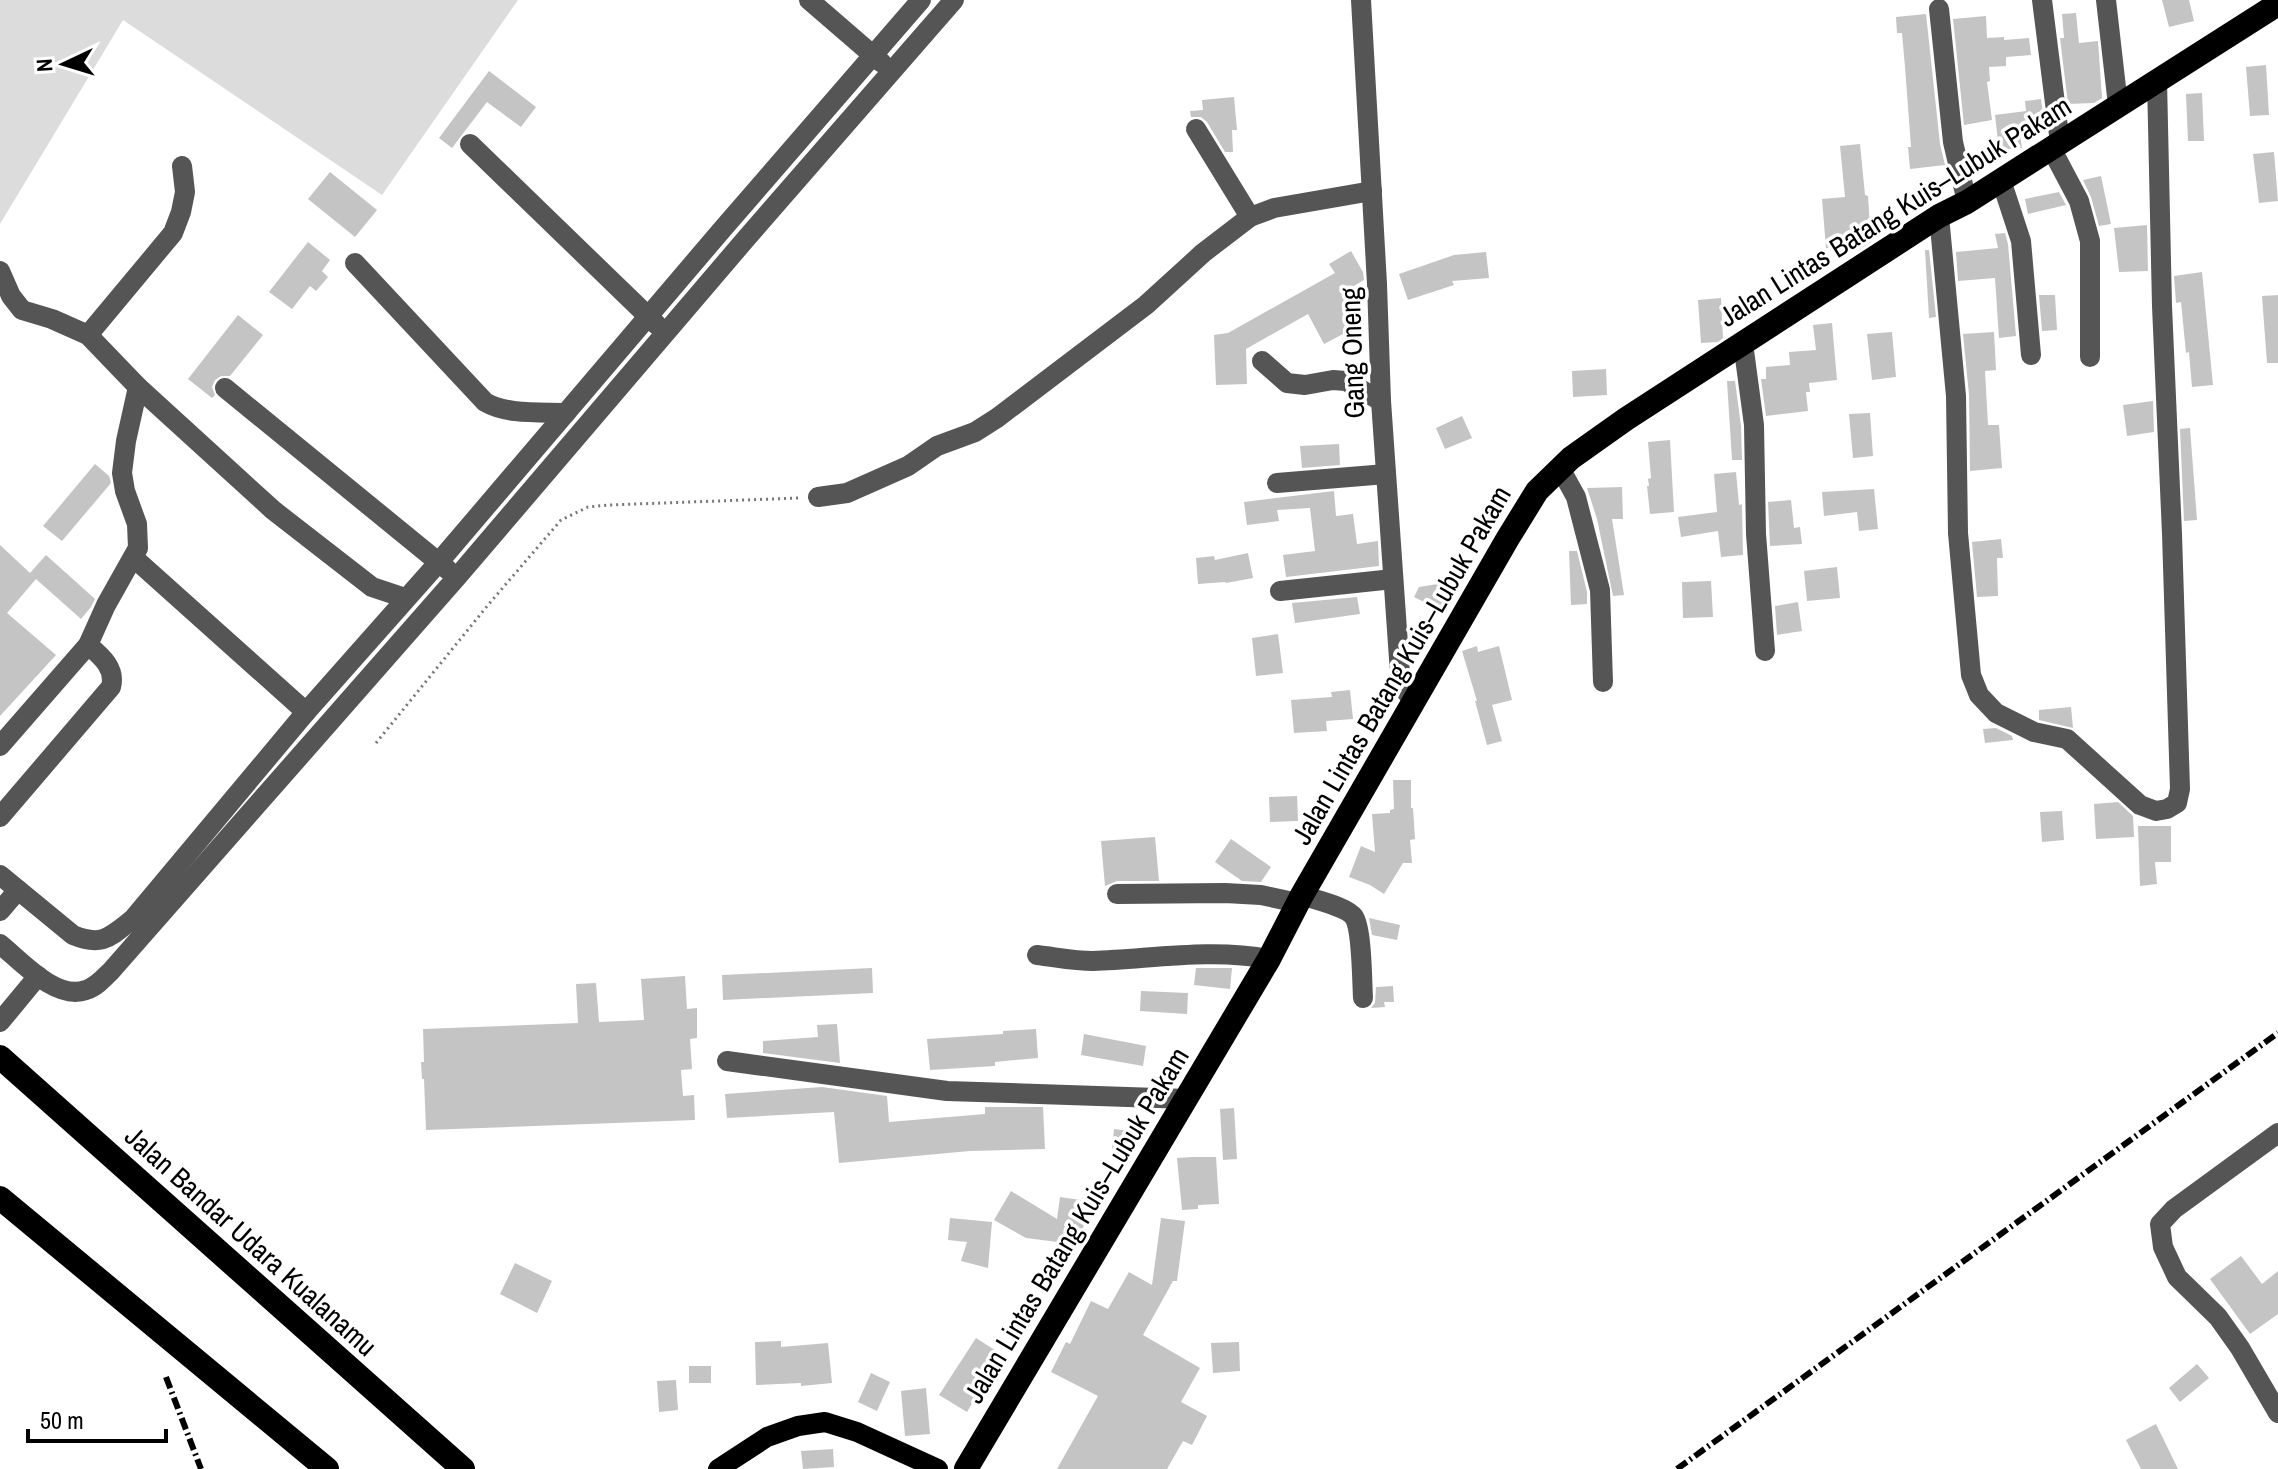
<svg xmlns="http://www.w3.org/2000/svg" width="2278" height="1469" font-family="'Archivo Narrow',sans-serif">
<style>
.green{fill:#dcdcdc}
.building{fill:#c4c4c4}
.lines{fill:none;stroke-linecap:round;stroke-linejoin:round}
.path{stroke:#777;stroke-width:3;stroke-dasharray:2 4;stroke-linecap:butt}
.minor{stroke:#555;stroke-width:20}
.major{stroke:#000;stroke-width:20}
.highway{stroke:#000;stroke-width:24}
.rail{stroke:#000;stroke-width:6;stroke-dasharray:12 4 2 4;stroke-linecap:butt}
.labels{text-anchor:middle;stroke-width:7;stroke-linejoin:round;paint-order:stroke}
.street-label{font-size:28px;fill:#000;stroke:#fff}
</style>
<rect width="100%" height="100%" fill="#fff"/>
<polygon class="green" points="0,0 518,0 382,195 123,20 0,224"/>
<g class="building">
<polygon points="2162,0 2189,0 2194,21 2169,27"/>
<polygon points="2076,13 2079,43 2098,41 2102,98 2094,103 2068,104 2060,38 2064,38 2062,14"/>
<polygon points="1926,14 1940,144 1945,165 1910,169 1908,147 1911,147 1905,67 1902,33 1897,33 1896,17"/>
<polygon points="1986,16 1987,38 2004,37 2004,40 2029,38 2031,55 2006,57 2006,66 1989,67 1990,81 1987,82 1992,120 1964,125 1953,19"/>
<polygon points="2266,65 2269,115 2250,116 2246,67"/>
<polygon points="489,71 536,107 521,127 487,102 452,148 439,138"/>
<polygon points="2202,93 2204,141 2188,141 2186,94"/>
<polygon points="1234,97 1237,130 1232,130 1233,152 1225,152 1207,122 1201,117 1191,117 1190,111 1203,110 1202,100"/>
<polygon points="2041,99 2044,122 2019,126 2022,148 1999,150 1995,115 2026,111 2025,101"/>
<polygon points="1860,144 1865,195 1868,196 1871,242 1857,251 1856,246 1826,248 1822,199 1845,197 1840,146"/>
<polygon points="2274,152 2278,201 2259,203 2253,154"/>
<polygon points="330,172 377,210 355,237 308,199"/>
<polygon points="2101,176 2111,224 2099,226 2091,197 2083,180"/>
<polygon points="2059,192 2066,205 2028,214 2025,199"/>
<polygon points="2147,225 2148,271 2119,272 2114,228"/>
<polygon points="2005,233 2008,244 2016,336 1999,338 1995,278 1958,281 1956,252 1998,248 1995,234"/>
<polygon points="308,242 330,260 322,271 328,277 316,291 310,286 292,309 269,292"/>
<polygon points="1925,250 1929,250 1936,317 1929,318"/>
<polygon points="1351,251 1363,272 1364,280 1347,290 1364,323 1324,344 1308,314 1246,349 1247,384 1216,385 1214,335 1228,333 1335,273 1329,264"/>
<polygon points="1486,252 1489,278 1452,281 1454,285 1408,300 1399,274 1454,255"/>
<polygon points="2202,272 2213,385 2192,387 2189,352 2186,353 2181,302 2176,303 2174,276"/>
<polygon points="2039,295 2055,295 2057,330 2042,331"/>
<polygon points="2278,295 2278,363 2267,363 2262,296"/>
<polygon points="1721,298 1723,338 1718,342 1701,343 1698,300"/>
<polygon points="238,315 263,335 230,376 221,376 215,380 212,387 215,395 212,398 188,379"/>
<polygon points="1832,323 1837,380 1809,383 1810,392 1806,392 1808,411 1766,416 1761,379 1766,379 1766,367 1790,365 1789,352 1816,350 1813,325"/>
<polygon points="1892,332 1896,377 1872,380 1867,334"/>
<polygon points="1994,332 1996,370 1985,371 1988,425 1999,425 2002,468 1970,471 1969,395 1963,334"/>
<polygon points="1606,369 1607,395 1573,397 1572,371"/>
<polygon points="1727,381 1735,381 1741,426 1742,460 1732,460"/>
<polygon points="2153,401 2154,432 2127,436 2123,405"/>
<polygon points="1870,413 1873,456 1853,458 1849,414"/>
<polygon points="1462,416 1472,438 1445,449 1436,428"/>
<polygon points="2190,428 2197,520 2184,521 2180,429"/>
<polygon points="1670,440 1674,512 1650,514 1647,486 1649,486 1648,479 1651,478 1648,442"/>
<polygon points="1339,444 1340,465 1302,468 1300,446"/>
<polygon points="95,464 109,476 111,483 62,541 43,526"/>
<polygon points="1736,472 1739,505 1742,504 1743,555 1721,557 1718,531 1681,537 1678,517 1717,512 1714,474"/>
<polygon points="1622,487 1623,519 1612,519 1624,595 1613,596 1597,519 1587,488"/>
<polygon points="1874,489 1878,529 1859,531 1857,512 1824,516 1822,492"/>
<polygon points="1334,491 1336,516 1353,514 1357,544 1378,541 1379,566 1286,577 1283,555 1315,551 1310,508 1277,510 1279,521 1247,525 1244,502"/>
<polygon points="1791,500 1794,528 1800,527 1802,544 1770,546 1768,502"/>
<polygon points="2001,539 2003,558 1997,558 1998,596 1977,597 1972,542"/>
<polygon points="0,545 30,573 46,555 95,599 91,607 81,619 36,579 7,613 56,655 0,716"/>
<polygon points="1569,551 1577,551 1587,592 1587,604 1571,605"/>
<polygon points="1248,553 1253,578 1226,583 1225,582 1198,584 1196,558 1214,556 1215,560"/>
<polygon points="1837,567 1840,598 1807,601 1804,571"/>
<polygon points="1462,580 1446,613 1414,597 1419,587"/>
<polygon points="1711,581 1713,617 1683,618 1682,582"/>
<polygon points="1357,597 1360,614 1295,623 1292,603"/>
<polygon points="1798,602 1802,631 1777,635 1775,606"/>
<polygon points="1278,634 1283,673 1256,676 1252,638"/>
<polygon points="1477,646 1478,652 1499,646 1512,700 1492,705 1502,741 1487,745 1475,701 1477,701 1462,651"/>
<polygon points="1350,690 1353,719 1326,721 1327,731 1294,733 1291,700 1332,697 1331,692"/>
<polygon points="2071,707 2073,728 2039,720 2039,710"/>
<polygon points="1996,728 2012,736 2013,740 1985,743 1983,729"/>
<polygon points="1393,780 1411,780 1411,808 1413,808 1415,839 1410,840 1412,863 1403,863 1384,894 1370,885 1349,877 1361,846 1375,852 1372,814 1390,813 1390,810 1394,809"/>
<polygon points="1297,796 1298,821 1270,822 1269,797"/>
<polygon points="2118,802 2133,816 2134,837 2096,839 2094,804"/>
<polygon points="2062,811 2064,840 2042,842 2040,812"/>
<polygon points="2138,826 2171,826 2171,862 2155,862 2157,884 2140,886"/>
<polygon points="1155,837 1159,881 1117,881 1105,886 1101,841"/>
<polygon points="1231,839 1271,867 1261,882 1242,881 1215,862"/>
<polygon points="1369,918 1400,925 1397,940 1372,935"/>
<polygon points="872,968 873,993 723,1000 722,975"/>
<polygon points="1196,968 1232,968 1230,989 1194,985"/>
<polygon points="685,976 687,1009 697,1008 697,1038 690,1039 692,1069 681,1070 683,1096 694,1095 695,1120 426,1130 424,1079 422,1079 421,1062 424,1062 423,1029 578,1023 576,984 596,983 599,1022 644,1020 641,979"/>
<polygon points="1393,986 1394,1002 1384,1002 1385,1007 1371,1008 1375,1003 1376,987"/>
<polygon points="1141,991 1188,993 1187,1014 1140,1011"/>
<polygon points="837,1024 840,1063 763,1053 763,1041 818,1037 817,1025"/>
<polygon points="1036,1029 1038,1058 995,1062 995,1066 930,1070 927,1039 1003,1034 1003,1031"/>
<polygon points="1084,1034 1146,1046 1143,1066 1081,1055"/>
<polygon points="822,1087 887,1096 889,1122 985,1114 985,1107 1043,1107 1045,1149 970,1151 839,1163 834,1112 727,1118 725,1094"/>
<polygon points="1234,1108 1237,1159 1223,1160 1220,1109"/>
<polygon points="1114,1129 1130,1131 1129,1150 1112,1149"/>
<polygon points="1193,1157 1216,1157 1219,1204 1198,1205 1198,1209 1182,1210 1177,1158"/>
<polygon points="1011,1191 1057,1219 1060,1197 1087,1201 1081,1245 1026,1238 994,1220"/>
<polygon points="950,1218 992,1222 988,1268 961,1261 967,1242 948,1240"/>
<polygon points="1161,1218 1185,1221 1177,1281 1173,1281 1143,1335 1200,1368 1181,1402 1207,1416 1192,1445 1183,1441 1167,1469 1057,1469 1098,1396 1051,1372 1066,1342 1070,1344 1091,1301 1108,1309 1129,1272 1152,1285"/>
<polygon points="2241,1256 2262,1284 2278,1271 2278,1314 2250,1334 2210,1279"/>
<polygon points="515,1263 552,1281 537,1313 500,1294"/>
<polygon points="976,1338 1001,1354 967,1412 939,1395"/>
<polygon points="781,1341 781,1347 828,1343 832,1383 801,1386 801,1383 756,1385 755,1342"/>
<polygon points="1239,1342 1240,1371 1213,1373 1211,1343"/>
<polygon points="2197,1364 2209,1378 2180,1402 2169,1388"/>
<rect x="689" y="1366" width="22" height="17"/>
<polygon points="871,1373 890,1382 877,1411 858,1402"/>
<polygon points="676,1380 678,1410 659,1412 657,1381"/>
<polygon points="926,1388 930,1434 905,1436 901,1391"/>
<polygon points="2156,1424 2178,1469 2141,1469 2126,1440"/>
<polygon points="833,1449 834,1467 803,1469 801,1451"/>
</g>
<g class="lines">
<polyline class="path" points="376,743 488,605 561,520 588,507 609,505 799,498"/>
<g class="minor">
<polyline points="809,0 882,63"/>
<polyline points="1361,0 1377,284 1381,401 1400,673 1404,689 1414,701"/>
<polyline points="2042,0 2060,143"/>
<polyline points="2106,0 2118,105"/>
<polyline points="1939,9 1953,142 1967,202"/>
<polyline points="1196,129 1250,217"/>
<polyline points="470,144 657,325"/>
<polyline points="2051,148 2079,201 2090,241 2090,357"/>
<polyline points="2001,180 2021,241 2031,355"/>
<polyline points="1939,216 1956,396 1958,533 1971,675 1979,695 1996,713 2034,732 2067,739 2140,805 2156,811 2167,809 2177,803 2180,789 2172,534 2162,306 2157,80"/>
<path d="M355 263 485 402C507 415 540 412 566 413"/>
<polyline points="0,271 11,296 22,310 52,319 88,335 138,387 273,510 372,587 405,598"/>
<polyline points="88,335 173,233 181,212 185,192 182,166"/>
<polyline points="1743,343 1754,425 1756,534 1765,651"/>
<polyline points="1262,361 1287,383 1305,385 1333,380 1346,381 1381,401"/>
<polyline points="225,388 448,570"/>
<polyline points="1560,468 1576,497 1600,590 1603,682"/>
<polyline points="1277,483 1386,474"/>
<polyline points="818,497 847,493 908,466 937,446 975,432 997,418 1146,305 1203,253 1250,217 1274,208 1372,191"/>
<polyline points="134,558 306,712"/>
<polyline points="1280,591 1393,579"/>
<polyline points="0,746 88,645 106,605 138,548 137,524 125,491 122,473 126,441 138,387"/>
<path d="M0 817 111 687C116 668 101 656 88 645"/>
<path d="M0 875 73 935C102 947 110 937 133 919L306 712 438 563 720 232 921 0"/>
<polyline points="1117,894 1225,893 1261,895 1298,903"/>
<path d="M1302 895C1314 900 1346 906 1354 917 1362 929 1362 981 1363 998"/>
<polyline points="0,911 18,890"/>
<path d="M0 944C21 961 56 1001 86 990 96 987 104 978 111 971L458 576 744 241 954 0"/>
<path d="M1037 955C1055 957 1074 961 1093 961 1151 959 1211 948 1269 959"/>
<polyline points="0,1022 38,976"/>
<polyline points="727,1061 947,1091 1187,1099"/>
<polyline points="2278,1133 2174,1209 2160,1224 2163,1247 2177,1277 2218,1317 2240,1348 2278,1413"/>
</g>
<polyline class="major" points="718,1469 767,1437 798,1426 825,1422 857,1432 938,1469"/>
<g class="highway">
<polyline points="0,1057 463,1469"/>
<polyline points="0,1198 327,1469"/>
<polyline points="966,1469 1269,959 1302,895 1508,538 1537,491 1571,458 1626,419 1939,216 1967,202 2278,4"/>
</g>
<g class="rail">
<polyline points="166,1377 201,1469"/>
<polyline points="1677,1469 2278,1033"/>
</g>
</g>
<g class="labels">
<g class="street-label">
<text transform="translate(1895 211) rotate(-32)" y="10">Jalan Lintas Batang Kuis–Lubuk Pakam</text>
<text transform="translate(1352 353) rotate(-92)" y="10">Gang Oneng</text>
<text transform="translate(1401 665) rotate(-60)" y="10">Jalan Lintas Batang Kuis–Lubuk Pakam</text>
<text transform="translate(1076 1225) rotate(-59)" y="10">Jalan Lintas Batang Kuis–Lubuk Pakam</text>
<text transform="translate(251 1241) rotate(42)" y="10">Jalan Bandar Udara Kualanamu</text>
</g>
</g>
<g transform="translate(64 64) rotate(266)" stroke="#ffffff" stroke-width="6" paint-order="stroke">
<path d="M0-6L14 30L0 20L-14 30Z" fill="#000000"/>
<text y="-12" font-size="22" font-weight="bold" text-anchor="middle" fill="#000000">N</text>
</g>
<path d="M28 1429v12h138v-12" fill="none" stroke="#000000" stroke-width="4"/>
<text x="40" y="1429" font-size="24" fill="#000000" stroke="#ffffff" stroke-width="6" paint-order="stroke">50 m</text>
</svg>
